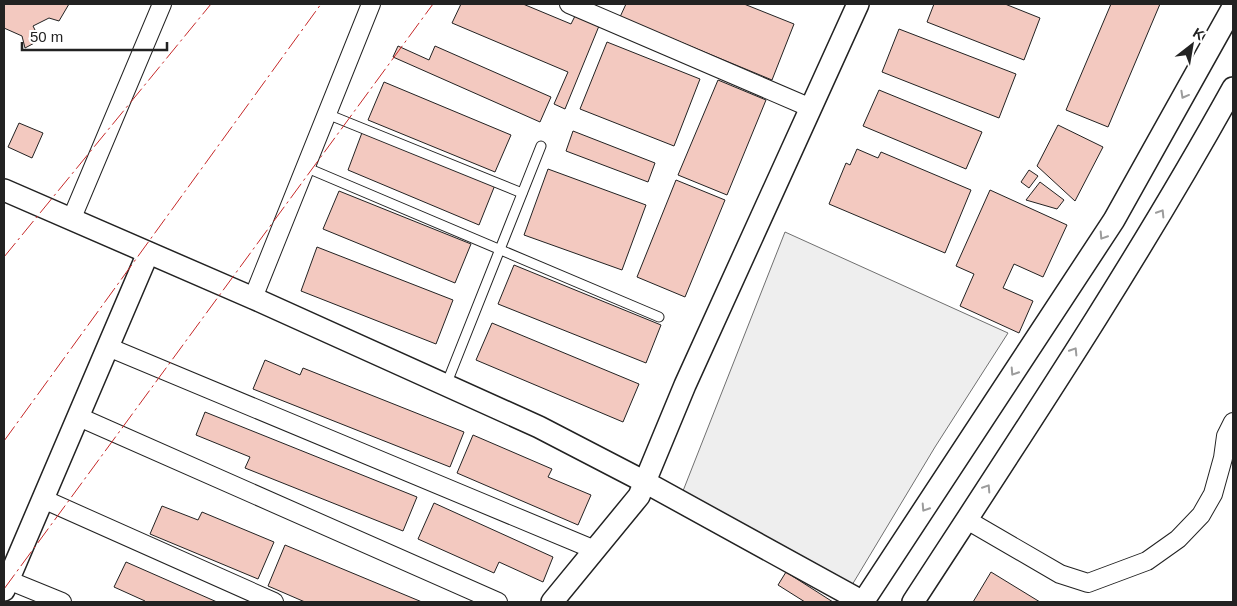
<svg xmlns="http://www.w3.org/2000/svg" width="1237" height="606" font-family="Helvetica,sans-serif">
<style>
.green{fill:#eee;stroke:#6f6f6f}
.building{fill:#f3c9c0;stroke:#222}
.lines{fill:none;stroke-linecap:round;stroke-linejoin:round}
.service-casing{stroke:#222;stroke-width:11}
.minor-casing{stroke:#222;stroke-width:20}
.tertiary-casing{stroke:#222;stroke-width:24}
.service{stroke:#fff;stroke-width:9}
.minor{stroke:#fff;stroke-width:18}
.tertiary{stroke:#fff;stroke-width:21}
.power{stroke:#c62828;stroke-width:1;stroke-dasharray:18 4 2.5 4;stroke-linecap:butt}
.oneway{stroke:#9c9c9c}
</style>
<rect width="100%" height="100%" fill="#fff"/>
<polygon class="green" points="785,232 1008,333 935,447 852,585 681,496"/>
<g class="building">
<polygon points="4,4 69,4 59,21 49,18 33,26 40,40 25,48 22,36 4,28"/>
<polygon points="461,4 523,4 571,24 575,16 599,26 565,109 554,104 568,72 452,23"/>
<polygon points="626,4 744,4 794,24 772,80 620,17"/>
<polygon points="934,4 1005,4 1040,18 1024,60 927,22"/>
<polygon points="1111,4 1160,4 1108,127 1066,110"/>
<polygon points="899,29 1016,74 999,118 882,72"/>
<polygon points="607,42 700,79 674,146 580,109"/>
<polygon points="398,46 429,60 435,46 551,97 540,122 393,57"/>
<polygon points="718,80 766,100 727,195 678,175"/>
<polygon points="384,82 511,135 495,172 368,120"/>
<polygon points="879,90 982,132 966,169 863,126"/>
<polygon points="19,123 43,133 32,158 8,147"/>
<polygon points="1058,125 1103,147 1075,201 1037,166"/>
<polygon points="363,130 495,185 479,225 348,170"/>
<polygon points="573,131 655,163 648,182 566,151"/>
<polygon points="857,149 878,158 881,152 971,190 945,253 829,204 846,163 850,165"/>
<polygon points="548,169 646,205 622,270 524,235"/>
<polygon points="1029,170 1038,176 1029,188 1021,182"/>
<polygon points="676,180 725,200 685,297 637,277"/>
<polygon points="1040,182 1064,200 1057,209 1026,200"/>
<polygon points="990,190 1067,225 1043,277 1014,264 1003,288 1033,301 1019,333 960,306 974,274 956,266"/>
<polygon points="339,191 471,244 455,283 323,229"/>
<polygon points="317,247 453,300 436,344 301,291"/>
<polygon points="514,265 661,325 646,363 498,304"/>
<polygon points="492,323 639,384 623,422 476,360"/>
<polygon points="265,360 300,375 303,368 464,432 450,467 253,389"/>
<polygon points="205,412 417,497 403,531 245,468 250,457 196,435"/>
<polygon points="473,435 552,469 548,477 591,495 578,525 457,473"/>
<polygon points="434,503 553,557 543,582 499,562 494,573 418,539"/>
<polygon points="162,506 198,520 202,512 274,542 258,579 150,534"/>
<polygon points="285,545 422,602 305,602 268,586"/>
<polygon points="126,562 217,602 144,602 145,601 114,587"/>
<polygon points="786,572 833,602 805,602 778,585"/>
<polygon points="991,572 1040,602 973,602"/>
</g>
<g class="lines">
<g class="service-casing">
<g id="service">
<polyline points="327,114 522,193"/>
<polyline points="305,167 659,317"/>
<polyline points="446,385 541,146"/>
</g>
</g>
<g class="minor-casing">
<g id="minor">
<polyline points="569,4 811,108"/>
<polyline points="71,220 162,4"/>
<polyline points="253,298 371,4"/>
<polyline points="108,347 595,550"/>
<polyline points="79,417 498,602"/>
<polyline points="43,499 274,602"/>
<polyline points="967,520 1060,574 1088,583 1147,561 1178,539 1201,515 1213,494 1223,458 1226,436 1233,422"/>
<polyline points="8,580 62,602"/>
</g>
</g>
<g class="tertiary-casing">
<g id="tertiary">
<polyline points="4,190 253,298 539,427 645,482 863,602"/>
<polyline points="4,590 148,253"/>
<polyline points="552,602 639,496 685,385 858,4"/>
<polyline points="863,602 1114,220 1233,7"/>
<path d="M913 602C1023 433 1135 265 1233 88"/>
</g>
</g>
<use href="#service" class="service"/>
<use href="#minor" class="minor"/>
<use href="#tertiary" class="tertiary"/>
<g class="power">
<polyline points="4,257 211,4"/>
<polyline points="4,441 321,4"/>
<polyline points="4,589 433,4"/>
</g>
</g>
<defs><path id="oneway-chevron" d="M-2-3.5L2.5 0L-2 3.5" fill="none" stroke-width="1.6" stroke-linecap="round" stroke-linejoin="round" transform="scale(1.25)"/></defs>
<g class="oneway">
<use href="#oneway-chevron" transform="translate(1184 95) rotate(119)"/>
<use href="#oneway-chevron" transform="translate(1161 213) rotate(-58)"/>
<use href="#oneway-chevron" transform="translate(1103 236) rotate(123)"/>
<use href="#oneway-chevron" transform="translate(1074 351) rotate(-58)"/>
<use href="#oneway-chevron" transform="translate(1014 372) rotate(123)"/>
<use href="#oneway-chevron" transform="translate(987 488) rotate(-57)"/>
<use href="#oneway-chevron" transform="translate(925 508) rotate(123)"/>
</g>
<rect width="1237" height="606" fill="none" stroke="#222222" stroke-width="10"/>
<g transform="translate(1192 45) rotate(31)" stroke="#ffffff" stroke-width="4" paint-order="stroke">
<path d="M0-4L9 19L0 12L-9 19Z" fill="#222222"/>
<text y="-8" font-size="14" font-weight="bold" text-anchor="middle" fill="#222222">K</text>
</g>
<path d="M22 42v8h145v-8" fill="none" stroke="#222222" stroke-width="2.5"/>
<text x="30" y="42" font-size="15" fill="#222222" stroke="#ffffff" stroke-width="4" paint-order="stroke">50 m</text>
</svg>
